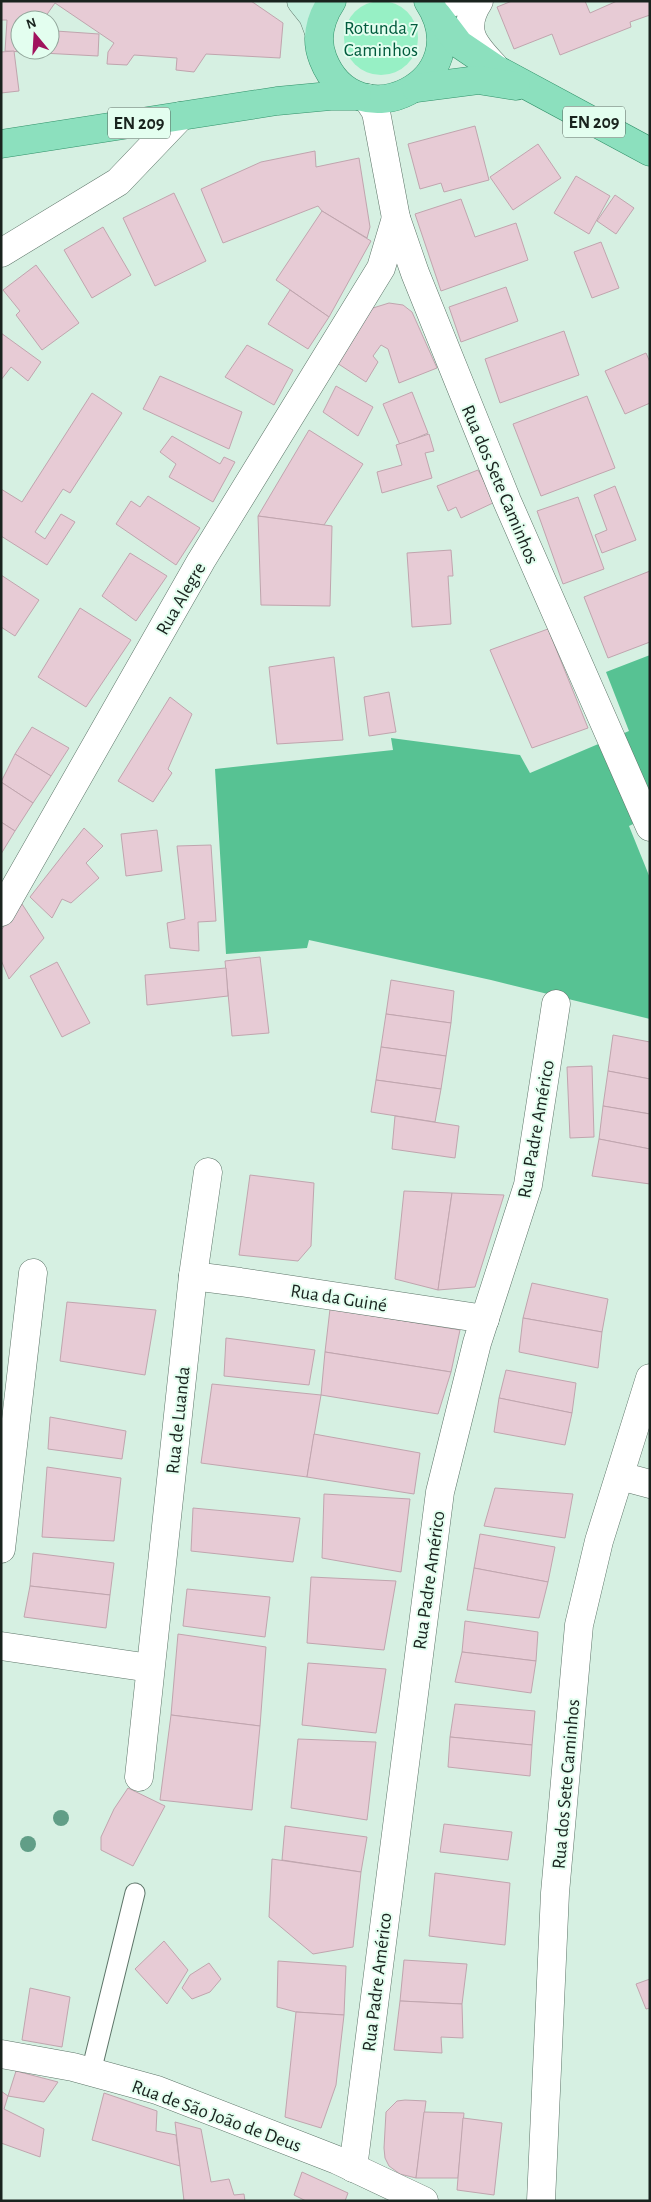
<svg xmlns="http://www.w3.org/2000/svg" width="651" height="2202" font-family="'Alegreya Sans',sans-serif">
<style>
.green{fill:#97f0c5}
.forest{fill:#57c293}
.building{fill:#e7cbd5;stroke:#c0a5ae}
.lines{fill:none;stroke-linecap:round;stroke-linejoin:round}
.service-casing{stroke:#5e7569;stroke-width:21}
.minor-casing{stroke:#5e7569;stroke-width:29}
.secondary-casing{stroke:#5e7569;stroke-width:29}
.primary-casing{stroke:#32916a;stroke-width:29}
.service{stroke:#fff;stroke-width:19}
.minor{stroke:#fff;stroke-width:28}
.secondary{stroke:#c5f0df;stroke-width:28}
.primary{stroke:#8ce0be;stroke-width:28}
.tree{fill:#619e87}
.labels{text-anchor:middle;stroke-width:4;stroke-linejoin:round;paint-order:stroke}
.shield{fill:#e3feef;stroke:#56655d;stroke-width:1}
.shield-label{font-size:18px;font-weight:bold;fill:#19231e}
.park-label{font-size:19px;fill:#015b3d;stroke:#e3feef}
.street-label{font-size:19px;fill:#19231e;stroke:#e3feef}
</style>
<rect width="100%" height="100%" fill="#d6f0e2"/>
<circle class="green" cx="381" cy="38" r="37"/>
<polygon class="forest" points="650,655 650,816 629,826 650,878 650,1019 491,980 309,940 307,948 226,954 215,769 393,750 391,738 520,755 530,773 629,731 606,672"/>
<g class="building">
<polygon points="1,1 251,1 283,23 280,58 206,54 194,72 176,70 177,58 134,55 127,65 107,64 108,52 114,43 55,3 43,20 20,20 20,50 50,50 50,27 56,31 99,34 98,56 5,51 7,20 1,20"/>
<polygon points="512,1 585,1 590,13 617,1 650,1 650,15 630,22 631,27 560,55 552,34 514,49 497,7"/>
<polygon points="14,51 19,91 1,93 1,52"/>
<polygon points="475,126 489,180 444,192 441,183 420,189 408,144"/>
<polygon points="538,144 561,178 513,210 490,177"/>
<polygon points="315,151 316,167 359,158 370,227 367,238 322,211 318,206 223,243 201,189 261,162"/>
<polygon points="576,176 610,196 589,234 554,213"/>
<polygon points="174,193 206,261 155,286 123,218"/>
<polygon points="615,195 634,208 616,234 597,221"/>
<polygon points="461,199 475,237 516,223 528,260 441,291 415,214"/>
<polygon points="322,211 371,241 329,317 276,280"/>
<polygon points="103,227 131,275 92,298 64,250"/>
<polygon points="601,242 619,288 592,298 574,252"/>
<polygon points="36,265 79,323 42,350 16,315 20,311 3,290"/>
<polygon points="506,287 518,321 461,342 449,307"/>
<polygon points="290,290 329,317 308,349 268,324"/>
<polygon points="389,303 403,305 412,312 437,368 399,383 388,349 381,345 373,356 378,362 366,382 337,363 367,313 373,308"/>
<polygon points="564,331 579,375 500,403 485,359"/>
<polygon points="1,333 41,362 28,381 11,367 1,380"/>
<polygon points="247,345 293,370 274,405 225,377"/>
<polygon points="646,353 650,362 650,403 625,414 605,371"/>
<polygon points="160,376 242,412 229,449 143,409"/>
<polygon points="336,386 373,407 358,436 323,412"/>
<polygon points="412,392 428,433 400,445 383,404"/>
<polygon points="92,393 122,413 70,493 63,489 35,532 45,539 61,514 75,522 47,565 1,536 1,489 22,502"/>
<polygon points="587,396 615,468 541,496 513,424"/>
<polygon points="309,430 363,464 324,525 258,516"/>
<polygon points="429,434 434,451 425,453 432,478 382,493 377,472 402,465 396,445"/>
<polygon points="172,436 220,464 224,457 235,462 213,502 169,477 176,464 160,452"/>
<polygon points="478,470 495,502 461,518 456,507 448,511 437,486"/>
<polygon points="615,486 636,540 602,553 595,535 607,530 594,495"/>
<polygon points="148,496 200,528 176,565 116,524 131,501 140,507"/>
<polygon points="578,497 604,569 563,584 537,511"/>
<polygon points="258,516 332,526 330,606 261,605"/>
<polygon points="451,550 453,576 448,576 451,624 412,627 407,553"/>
<polygon points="130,553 167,576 136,621 102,596"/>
<polygon points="650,571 650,642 608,658 584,597"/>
<polygon points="1,575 39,600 15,636 1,627"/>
<polygon points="80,608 131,640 86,707 38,677"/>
<polygon points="548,629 588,728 532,748 490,650"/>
<polygon points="334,657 343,740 277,744 269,667"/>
<polygon points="389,692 396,732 369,736 364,697"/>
<polygon points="170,697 192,714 168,769 172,773 153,802 118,781"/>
<polygon points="32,727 69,748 51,776 15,754"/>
<polygon points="15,754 51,776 33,803 1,782"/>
<polygon points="1,782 33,803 15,831 1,822"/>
<polygon points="1,822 15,831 1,854"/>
<polygon points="84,828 103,846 86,863 99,878 71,903 62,899 52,918 30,897"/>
<polygon points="157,830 162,871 126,876 121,834"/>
<polygon points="211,845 216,921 198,922 199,951 170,948 167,923 185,919 177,846"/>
<polygon points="22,904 44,938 9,979 1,960 1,930"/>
<polygon points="260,957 269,1033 232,1036 225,961"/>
<polygon points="57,962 90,1023 62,1037 30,976"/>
<polygon points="226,968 228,996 147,1005 145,975"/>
<polygon points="391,980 454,991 451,1023 386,1014"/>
<polygon points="386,1014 451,1023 446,1056 381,1047"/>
<polygon points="613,1035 650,1042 650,1079 608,1071"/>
<polygon points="381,1047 446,1056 441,1089 376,1080"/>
<polygon points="592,1066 594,1137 570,1138 567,1067"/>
<polygon points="608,1071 650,1079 650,1114 603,1106"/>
<polygon points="376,1080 441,1089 435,1122 371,1112"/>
<polygon points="603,1106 650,1114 650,1149 599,1139"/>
<polygon points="395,1116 459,1126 455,1158 392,1149"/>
<polygon points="599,1139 650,1149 650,1184 592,1176"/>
<polygon points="250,1175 314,1183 311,1246 298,1261 239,1255"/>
<polygon points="404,1191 452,1193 438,1290 395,1279"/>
<polygon points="452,1193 504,1195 475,1287 438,1290"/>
<polygon points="532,1283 608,1299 602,1332 523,1318"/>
<polygon points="67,1302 156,1310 145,1375 60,1361"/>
<polygon points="330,1309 460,1330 451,1372 325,1352"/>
<polygon points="523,1318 602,1332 598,1368 519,1352"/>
<polygon points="226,1338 315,1350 309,1385 224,1376"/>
<polygon points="325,1352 451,1372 438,1414 321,1395"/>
<polygon points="506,1370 576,1383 572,1413 499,1398"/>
<polygon points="212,1384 321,1395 307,1477 201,1463"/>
<polygon points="499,1398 572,1413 565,1445 494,1432"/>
<polygon points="50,1417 126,1431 122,1459 48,1449"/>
<polygon points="314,1434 420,1453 414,1494 307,1477"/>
<polygon points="47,1467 121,1478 114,1541 42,1537"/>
<polygon points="495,1488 573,1494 565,1538 484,1526"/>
<polygon points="324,1494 410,1499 401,1572 322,1558"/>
<polygon points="193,1508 300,1518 293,1562 191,1551"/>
<polygon points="480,1534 555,1547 548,1582 474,1568"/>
<polygon points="33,1553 114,1563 110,1595 30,1586"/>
<polygon points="474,1568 548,1582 539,1618 467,1610"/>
<polygon points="311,1577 396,1581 384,1650 307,1643"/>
<polygon points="30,1586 110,1595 106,1628 24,1617"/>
<polygon points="187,1589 270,1597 265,1637 183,1626"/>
<polygon points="465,1621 538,1632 536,1661 462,1652"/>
<polygon points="178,1634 266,1647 260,1726 171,1715"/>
<polygon points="462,1652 536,1661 531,1693 455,1682"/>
<polygon points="308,1663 386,1669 376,1733 302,1725"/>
<polygon points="455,1704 535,1711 532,1745 450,1737"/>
<polygon points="171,1715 260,1726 252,1810 160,1800"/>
<polygon points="450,1737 532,1745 530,1776 448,1767"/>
<polygon points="298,1739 376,1742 367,1820 291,1808"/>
<polygon points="128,1788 165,1806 133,1866 101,1850 101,1837 114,1809"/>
<polygon points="444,1824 512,1832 508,1860 440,1852"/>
<polygon points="285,1826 367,1837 361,1872 282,1860"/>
<polygon points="272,1859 361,1872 353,1947 313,1954 269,1917"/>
<polygon points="435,1873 510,1883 505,1945 429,1936"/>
<polygon points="164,1941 188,1970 167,2004 135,1969"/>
<polygon points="404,1960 467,1964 462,2004 400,2001"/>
<polygon points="278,1961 346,1966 344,2015 296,2012 277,2007"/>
<polygon points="209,1963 221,1979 210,1992 192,1999 182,1988 190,1975"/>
<polygon points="650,1979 650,2008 646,2009 636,1984"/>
<polygon points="30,1988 70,1997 62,2047 22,2040"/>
<polygon points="400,2001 462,2004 463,2038 441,2037 442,2053 394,2050"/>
<polygon points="296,2012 344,2015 336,2085 321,2128 285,2117"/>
<polygon points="16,2071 58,2082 44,2102 8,2096"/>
<polygon points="1,2091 8,2096 4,2109 44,2129 40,2157 1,2143"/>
<polygon points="104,2093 157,2111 156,2131 176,2135 180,2166 92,2140"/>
<polygon points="405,2100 426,2101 416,2178 400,2174 389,2166 385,2158 384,2148 386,2112 397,2101"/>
<polygon points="424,2112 464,2113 458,2178 416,2178"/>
<polygon points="463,2118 502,2123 494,2195 457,2190"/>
<polygon points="175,2122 201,2129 211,2182 229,2179 234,2195 244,2194 245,2201 184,2201"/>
<polygon points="302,2172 348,2193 345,2201 306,2201 294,2195"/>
</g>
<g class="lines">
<g class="service-casing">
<polyline id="service" points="91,2072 135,1893"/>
</g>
<g class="minor-casing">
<g id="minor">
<polyline points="436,1 449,3 460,1"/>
<path d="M479 1C460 30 474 45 494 66"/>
<polyline points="367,98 376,112 396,218 415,273 507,501 650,827"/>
<polyline points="1,253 118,182 181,116"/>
<polyline points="1,912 201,561 381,268 396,218"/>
<polyline points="193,1276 240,1282 485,1319"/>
<polyline points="620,1476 650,1484"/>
<polyline points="1,1549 33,1273"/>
<polyline points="1,1646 150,1668"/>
<polyline points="139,1777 193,1276 208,1172"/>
<polyline points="1,2054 73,2067 157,2090 337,2160 424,2201"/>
<polyline points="353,2168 440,1492 477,1343 528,1185 556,1004"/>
<polyline points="541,2201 555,1893 579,1625 599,1541 650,1378"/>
</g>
</g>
<g class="secondary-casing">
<polyline id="secondary" points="301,1 313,16 319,32"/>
</g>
<g class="primary-casing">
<g id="primary">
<path d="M332 1C320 19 315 39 323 59 356 143 481 81 428 1"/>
<polyline points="437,15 459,44 496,69 650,152"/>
<polyline points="416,88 478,80 516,86"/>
<polyline points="1,144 277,101 330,96 357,96"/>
</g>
</g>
<use href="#service" class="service"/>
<use href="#minor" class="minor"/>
<use href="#secondary" class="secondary"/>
<use href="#primary" class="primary"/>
</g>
<g class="tree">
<circle cx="61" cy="1818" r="8"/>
<circle cx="28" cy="1844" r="8"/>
</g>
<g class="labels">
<g class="shield">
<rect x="563" y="106.5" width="62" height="31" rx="4"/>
<rect x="108" y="107.5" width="62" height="31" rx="4"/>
</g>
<g class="shield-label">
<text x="594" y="128">EN 209</text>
<text x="139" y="129">EN 209</text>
</g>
<g class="park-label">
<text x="381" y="34">Rotunda 7<tspan x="381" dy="22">Caminhos</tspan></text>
</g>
<g class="street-label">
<text transform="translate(501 484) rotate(67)" y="7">Rua dos Sete Caminhos</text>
<text transform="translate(180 598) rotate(-60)" y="7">Rua Alegre</text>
<text transform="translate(535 1129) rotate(-80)" y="7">Rua Padre Américo</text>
<text transform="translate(339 1297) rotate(9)" y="7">Rua da Guiné</text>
<text transform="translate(177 1420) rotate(-84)" y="7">Rua de Luanda</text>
<text transform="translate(428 1580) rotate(-82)" y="7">Rua Padre Américo</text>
<text transform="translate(565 1784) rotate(-85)" y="7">Rua dos Sete Caminhos</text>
<text transform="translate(376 1982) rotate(-83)" y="7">Rua Padre Américo</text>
<text transform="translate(217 2115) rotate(20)" y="7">Rua de São João de Deus</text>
</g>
</g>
<rect width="651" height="2202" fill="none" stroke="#19231e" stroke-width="5"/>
<g transform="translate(35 35) rotate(342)"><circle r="24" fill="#e3feef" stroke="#92a69b"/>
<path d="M0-4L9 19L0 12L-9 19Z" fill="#a0135d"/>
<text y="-8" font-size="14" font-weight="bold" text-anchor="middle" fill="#19231e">N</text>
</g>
</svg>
